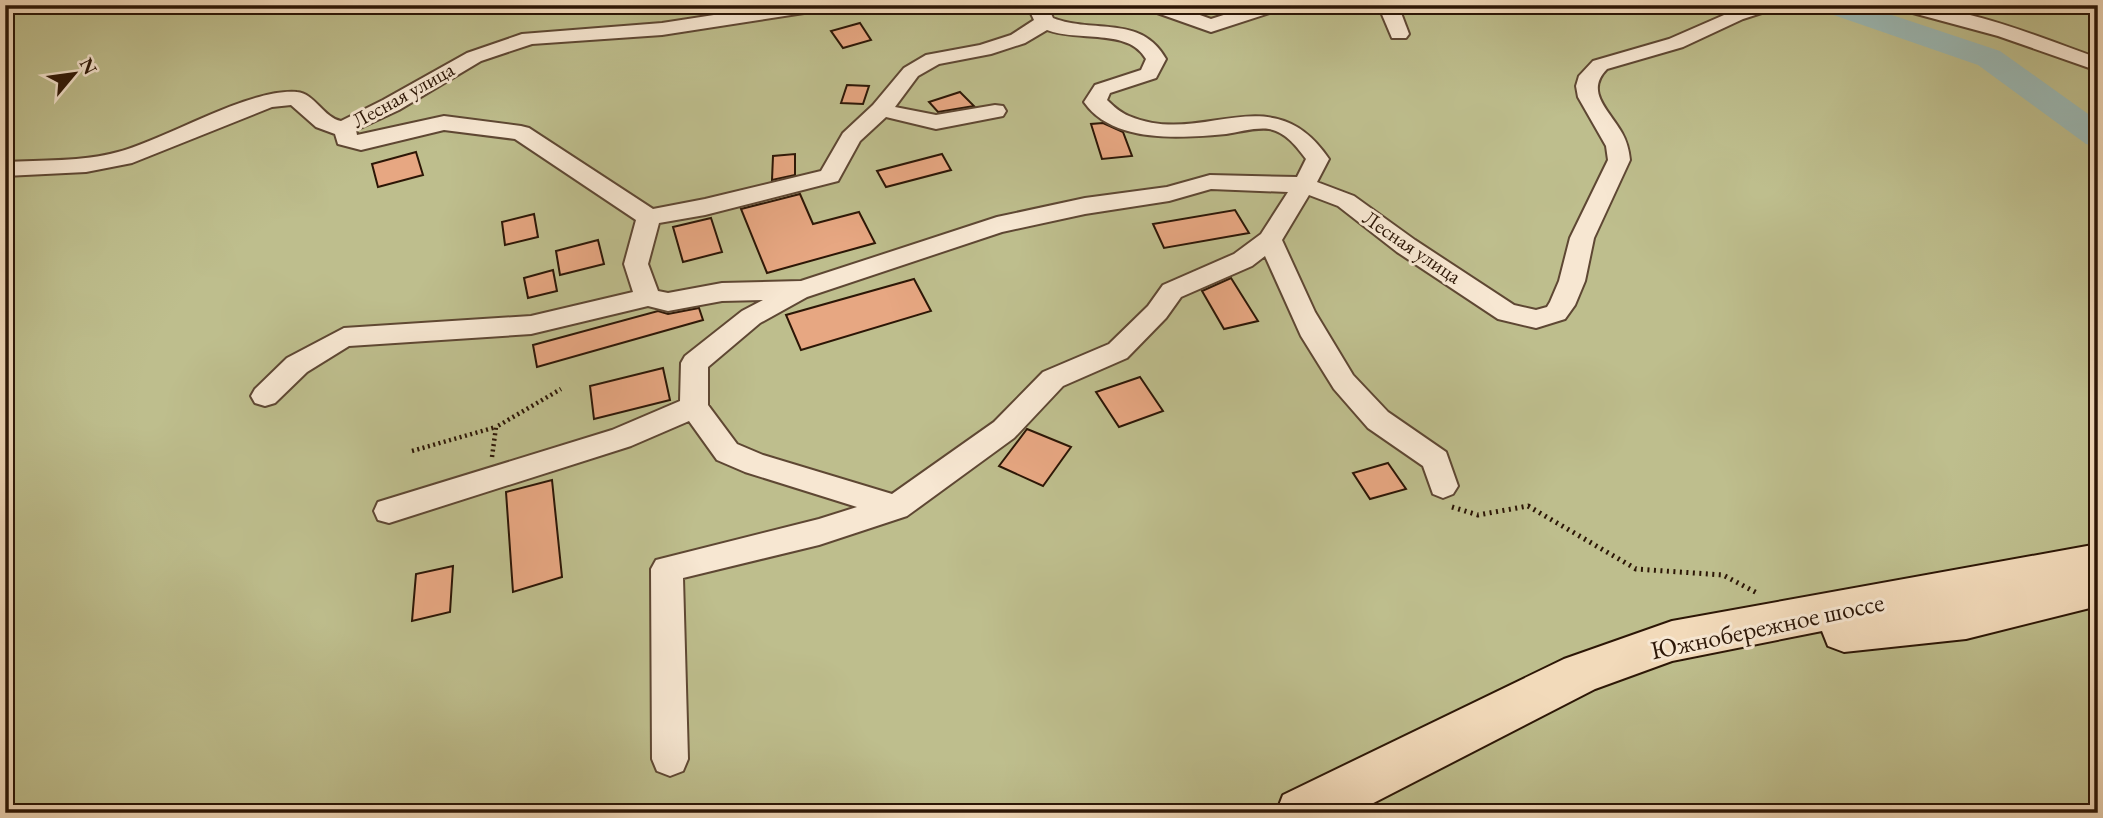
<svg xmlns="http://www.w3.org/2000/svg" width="2103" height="818" font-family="'EB Garamond',serif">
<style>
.green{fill:#bebe8d;stroke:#756a4a;stroke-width:2}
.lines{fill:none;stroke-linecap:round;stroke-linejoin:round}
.river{fill:#9cbab6;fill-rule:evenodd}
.building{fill:#e7a782;stroke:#2c1606;stroke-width:2}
.minor-casing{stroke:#5e4733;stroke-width:4}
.highway-casing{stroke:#2c1606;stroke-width:4}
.path-far1{stroke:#2c1606;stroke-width:4.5;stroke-dasharray:2 3.5;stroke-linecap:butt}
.path{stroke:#2c1606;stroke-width:5;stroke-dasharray:2 4.5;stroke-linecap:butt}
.minor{fill:#f7e7d2;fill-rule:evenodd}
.highway{fill:#f2daba;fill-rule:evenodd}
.labels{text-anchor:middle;stroke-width:6;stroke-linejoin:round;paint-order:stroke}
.far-street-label{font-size:21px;fill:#2c1606;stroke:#f7e7d2}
.street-label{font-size:26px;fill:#2c1606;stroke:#f7e7d2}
</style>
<rect width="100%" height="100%" fill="#f2daba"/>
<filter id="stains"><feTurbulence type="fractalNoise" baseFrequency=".00286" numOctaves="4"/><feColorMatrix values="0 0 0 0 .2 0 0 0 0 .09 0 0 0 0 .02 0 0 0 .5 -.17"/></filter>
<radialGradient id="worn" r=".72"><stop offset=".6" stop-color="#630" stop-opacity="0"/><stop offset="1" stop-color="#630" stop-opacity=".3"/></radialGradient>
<rect class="green" x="5" y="5" width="2093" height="808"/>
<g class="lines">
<polygon class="river" points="1818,5 1862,5 2000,51 2098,121 2098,147 2086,144 1978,65 1822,11"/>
</g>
<g class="building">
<polygon points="860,23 871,40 843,48 831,31"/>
<polygon points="847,85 869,86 863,104 841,103"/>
<polygon points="960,92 974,106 938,112 929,102"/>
<polygon points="1103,123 1123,132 1132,156 1102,159 1091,124"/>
<polygon points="416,152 423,175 378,187 372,164"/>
<polygon points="795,154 795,175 772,180 773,156"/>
<polygon points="942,154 951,170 886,187 877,171"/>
<polygon points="800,194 813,224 859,212 875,243 767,273 741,209"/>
<polygon points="1235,210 1249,233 1164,248 1153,224"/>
<polygon points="534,214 538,237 505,245 502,222"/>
<polygon points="711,218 722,252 683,262 673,227"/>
<polygon points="598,240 604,264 560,275 556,251"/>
<polygon points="553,270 557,291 528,298 524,278"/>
<polygon points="1231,278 1258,321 1224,329 1202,291"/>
<polygon points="914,279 931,311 801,350 786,315"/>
<polygon points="699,308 703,320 537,367 533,345 658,311 668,314"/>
<polygon points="663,368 670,400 594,419 590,386"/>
<polygon points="1140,377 1163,411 1119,427 1096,392"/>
<polygon points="1027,429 1071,447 1043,486 999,466"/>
<polygon points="1388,463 1406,489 1370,499 1353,473"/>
<polygon points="552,480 562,577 513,592 506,492"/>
<polygon points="453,566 450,612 412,621 416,574"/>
</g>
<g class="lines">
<g class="minor-casing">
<g id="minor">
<path d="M778 5H827L817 11 662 35 532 44 481 61 399 110 356 130 357 135 444 116 521 126 529 128 653 209 705 199 821 171 843 133 873 105 904 68 926 55 980 45 1011 35 1034 20 1027 5H1047L1053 18C1094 34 1141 14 1166 59L1156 78 1110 93 1107 100C1113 106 1121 113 1129 116 1204 148 1272 74 1329 159L1317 182 1354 196 1415 240 1514 305 1536 310 1547 307 1550 302 1559 281 1570 238 1608 160 1606 146 1578 97 1576 86 1579 76 1593 61 1669 39 1747 5H1777L1774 9 1743 19 1683 47 1607 69C1584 92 1610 111 1622 133 1627 142 1629 150 1630 160L1594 238 1585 281 1575 305 1565 319 1536 328 1498 319 1397 252 1338 206 1309 195 1282 240 1315 312 1353 375 1388 412 1446 452 1458 486 1453 494 1443 498 1433 494 1423 466 1368 428 1334 389 1301 336 1265 256 1252 266 1181 297 1166 318 1127 358 1063 386 1014 438 907 516 819 545 683 578 688 759 683 771 670 776 657 771 652 759 651 569 656 560 819 519 857 507 745 472 717 460 689 421 631 446 389 523 378 520 374 511 378 502 612 430 680 401 681 363 685 356 742 311 763 300 722 301 668 311 648 306 531 334 349 346 307 372 275 403 265 406 255 403 251 396 255 389 287 358 344 328 531 316 633 292 624 264 636 220 515 139 444 130 361 150 338 144 335 134 316 127 291 105 272 107 132 163 86 172 5 176V162C42 160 82 162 118 152 167 139 249 88 297 92 314 93 324 118 341 121L383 100 467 53 522 34 662 23ZM1047 30C1077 42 1129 28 1146 59L1141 70 1095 85 1084 102C1113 144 1182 138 1226 134 1239 132 1257 127 1269 129 1286 132 1297 147 1306 159L1297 177 1210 175 1167 187 1085 198 997 217 801 281 722 283 668 293 658 291 648 264 659 223 705 215 838 181 860 141 886 117 936 129 1003 116 1006 111 1003 106 995 105 936 115 895 107 918 76 939 64 991 54 1025 43ZM1211 189 1288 192 1261 234 1234 254 1163 285 1148 306 1109 344 1043 372 994 422 892 494 763 455 737 444 708 405V367L760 323 807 297 1002 232 1085 214 1169 201Z"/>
<polygon points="1143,5 1172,5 1211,19 1255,5 1285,5 1282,9 1211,32 1146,9"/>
<polygon points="1378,5 1398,5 1409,34 1406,38 1392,38"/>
<path d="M1895 5C1965 5 2033 35 2098 58V71L1998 36 1898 9Z"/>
</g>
</g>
<g class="highway-casing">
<polygon id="highway" points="2098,544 2098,606 1966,639 1844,652 1828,646 1822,631 1672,661 1595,689 1354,813 1276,813 1283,795 1564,659 1672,621"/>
</g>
<g class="path-far1">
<polyline points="412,451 496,427"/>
<polyline points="492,457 496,427 561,389"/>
</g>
<polyline class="path" points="1452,507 1478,515 1528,506 1636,569 1723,575 1759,594"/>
<use href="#minor" class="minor"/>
<use href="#highway" class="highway"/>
</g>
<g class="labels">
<g class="far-street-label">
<text transform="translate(403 95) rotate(-29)" y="7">Лесная улица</text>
<text transform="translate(1412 247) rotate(34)" y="7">Лесная улица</text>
</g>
<g class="street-label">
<text transform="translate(1767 626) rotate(-12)" y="9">Южнобережное шоссе</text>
</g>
</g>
<rect width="2103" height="818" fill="none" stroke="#f2daba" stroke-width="28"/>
<rect x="7" y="7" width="2089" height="804" fill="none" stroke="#2c1606" stroke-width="3.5"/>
<rect x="14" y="14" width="2075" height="790" fill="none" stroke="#2c1606" stroke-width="2"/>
<g transform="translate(74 74) rotate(61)" stroke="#f7e7d2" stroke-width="5" paint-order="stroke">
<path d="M0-5L12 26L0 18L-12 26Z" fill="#2c1606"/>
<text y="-10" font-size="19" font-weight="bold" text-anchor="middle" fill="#2c1606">N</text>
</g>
<rect width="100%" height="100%" filter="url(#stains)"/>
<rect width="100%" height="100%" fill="url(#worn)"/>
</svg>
